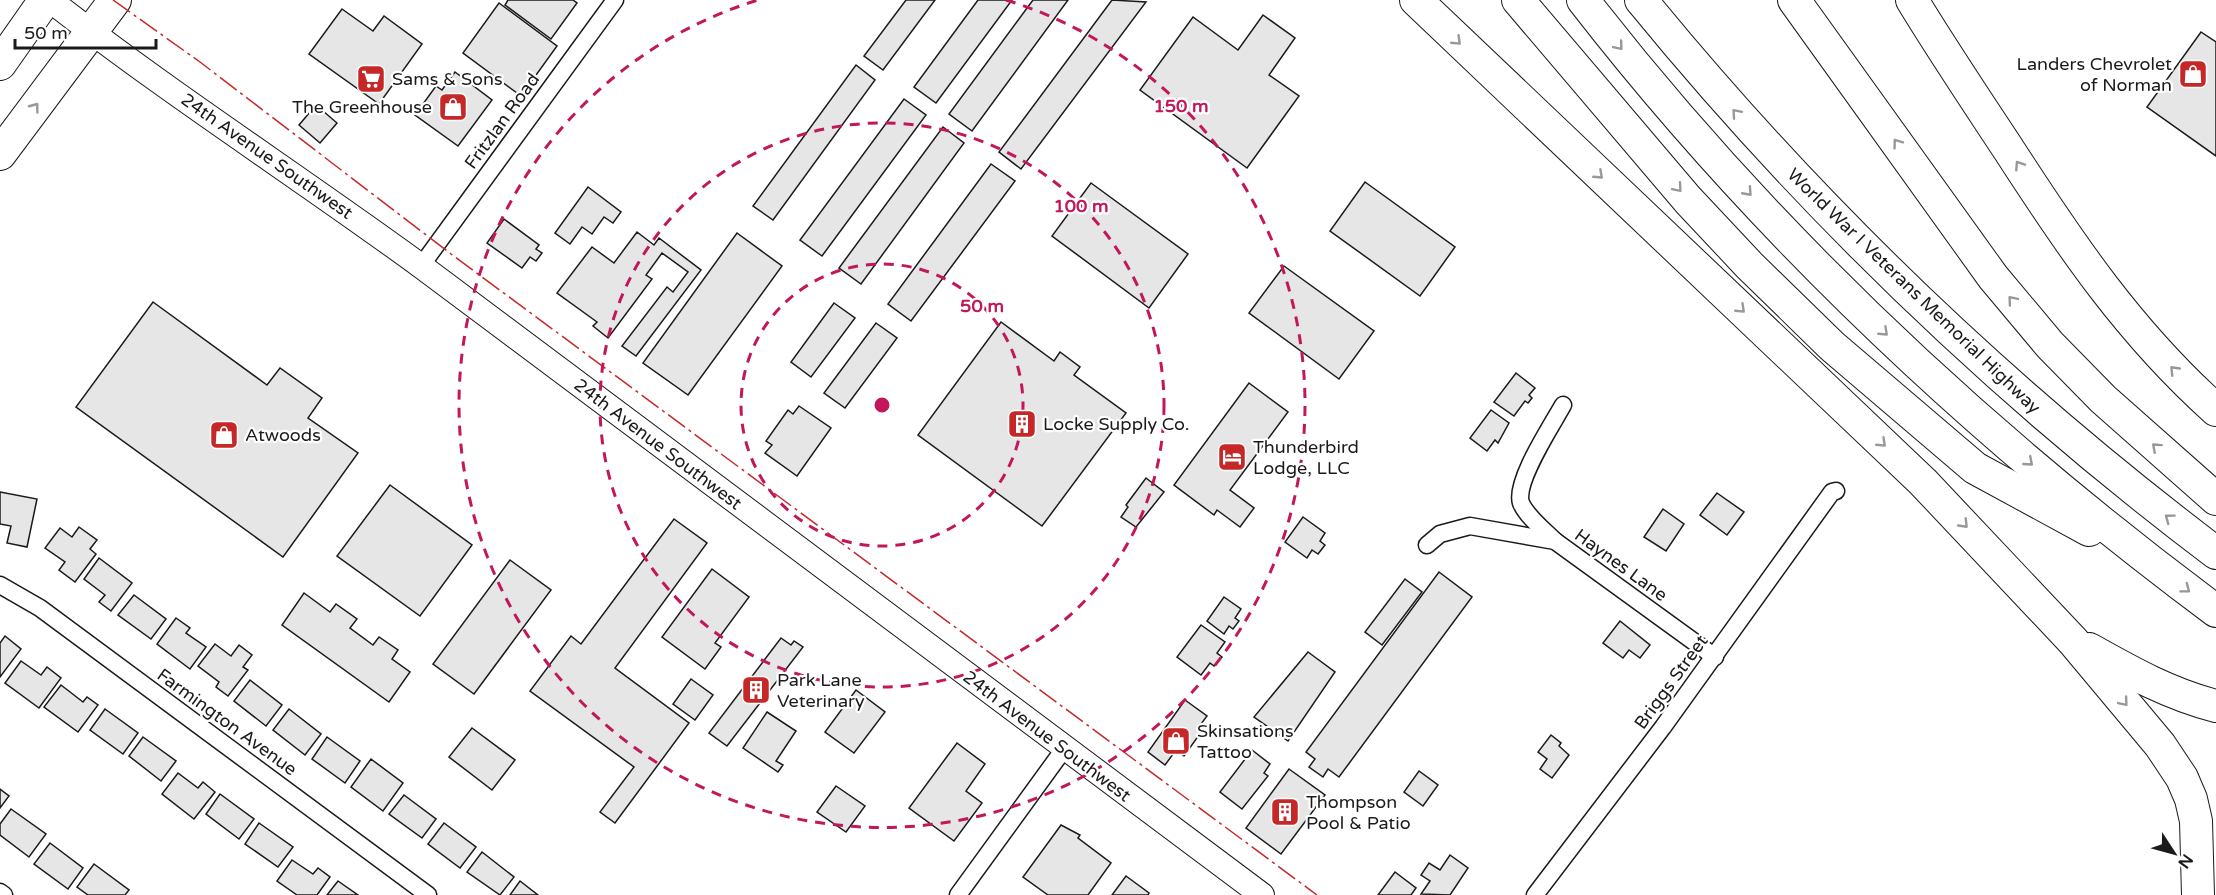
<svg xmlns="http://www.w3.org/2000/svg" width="2216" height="895" font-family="'Varela Round',sans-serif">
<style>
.building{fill:#e6e6e6;stroke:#1a1a1a;stroke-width:1.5}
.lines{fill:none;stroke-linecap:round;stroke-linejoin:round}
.street-casing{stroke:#1a1a1a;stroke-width:19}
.secondary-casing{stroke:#1a1a1a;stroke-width:26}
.highway-casing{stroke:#1a1a1a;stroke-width:34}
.street{stroke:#fff;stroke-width:16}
.secondary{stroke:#fff;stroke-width:24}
.highway{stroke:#fff;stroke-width:32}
.power{stroke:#c62828;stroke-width:1.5;stroke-dasharray:21 4.5 3 4.5;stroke-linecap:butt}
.oneway{stroke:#989898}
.ring{fill:none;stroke:#c2185b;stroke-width:3;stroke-dasharray:10 8}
.labels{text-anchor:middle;stroke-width:4.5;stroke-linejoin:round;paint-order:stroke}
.poi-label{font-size:18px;fill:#1a1a1a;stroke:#fff;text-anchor:start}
.street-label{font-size:18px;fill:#1a1a1a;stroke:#fff}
.centre{fill:#c2185b;stroke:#fff;stroke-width:3}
.ring-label{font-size:18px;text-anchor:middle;font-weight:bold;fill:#c2185b;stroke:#fff;stroke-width:4.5;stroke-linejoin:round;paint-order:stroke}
</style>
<rect width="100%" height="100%" fill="#fff"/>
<g class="building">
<polygon points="508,0 573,0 577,3 551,39 505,5"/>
<polygon points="906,0 935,0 883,70 864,56"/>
<polygon points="978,0 1012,0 936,103 914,87"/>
<polygon points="1033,0 1068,0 972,131 949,114"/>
<polygon points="1112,0 1146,2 1021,169 999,152"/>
<polygon points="499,3 557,46 521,96 463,53"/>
<polygon points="342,9 373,31 384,16 422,44 379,104 309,54"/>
<polygon points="1263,15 1295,38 1269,75 1299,96 1247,168 1140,90 1193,17 1238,50"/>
<polygon points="2201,32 2216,42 2216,156 2147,107"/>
<polygon points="856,65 875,80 773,220 753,206"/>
<polygon points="455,72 492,100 458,146 415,115 436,86 442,90"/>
<polygon points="904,99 926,115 822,256 800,240"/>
<polygon points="316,105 337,123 320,143 299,125"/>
<polygon points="943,127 964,143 861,284 839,268"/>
<polygon points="991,164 1015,181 911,321 888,304"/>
<polygon points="1365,182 1455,247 1420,296 1330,231"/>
<polygon points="1091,183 1188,254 1149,308 1052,236"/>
<polygon points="588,187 621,212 613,223 604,217 592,234 582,227 570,244 555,233"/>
<polygon points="504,219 539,245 536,249 542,253 536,261 530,257 522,268 487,243"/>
<polygon points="637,232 654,245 659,238 701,270 636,356 622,346 667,287 673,292 688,272 662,253 646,275 652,279 608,338 593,326 597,322 557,293 592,247 614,263"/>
<polygon points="737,233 782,266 688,395 643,363"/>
<polygon points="1284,266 1374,331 1339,379 1249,313"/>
<polygon points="153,302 267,385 280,368 322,398 308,418 358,453 283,557 76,407"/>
<polygon points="834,303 855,318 811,377 791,362"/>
<polygon points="1001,322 1054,361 1060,352 1080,367 1074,375 1126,413 1042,526 918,435"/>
<polygon points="876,323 897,338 845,408 824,393"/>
<polygon points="1516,373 1535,388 1529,395 1532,398 1528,403 1525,401 1514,416 1494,402"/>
<polygon points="1249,383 1288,412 1230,490 1254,508 1240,527 1217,510 1214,515 1174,485"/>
<polygon points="799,406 831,428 797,476 765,453 772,445 766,441 788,410 793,414"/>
<polygon points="1491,410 1509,423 1498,443 1495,440 1487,451 1470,438"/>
<polygon points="1146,478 1164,492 1136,527 1121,517 1128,507 1126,505"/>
<polygon points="390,485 472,545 420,616 337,556"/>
<polygon points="0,492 37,499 27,547 7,543 11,526 0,524"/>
<polygon points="1717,493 1744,512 1727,535 1700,515"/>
<polygon points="1663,509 1684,524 1666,551 1644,537"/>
<polygon points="1303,517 1325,533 1320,541 1325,545 1318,554 1312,550 1307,558 1285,542"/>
<polygon points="674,519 707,543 615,668 689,723 615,823 600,812 634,767 530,691 571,636 581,644"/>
<polygon points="79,527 97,540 90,549 96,554 75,582 59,570 65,562 45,548 60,528 72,537"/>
<polygon points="99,558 132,583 111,611 99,602 105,595 84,579"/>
<polygon points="510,560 551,590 474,694 433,664"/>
<polygon points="712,569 749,597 715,643 721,647 705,669 662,637"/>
<polygon points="1439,572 1472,597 1339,777 1328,769 1323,777 1309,767 1315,759 1306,752"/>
<polygon points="1405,579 1422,592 1382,645 1365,632"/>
<polygon points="304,593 330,612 336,604 357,619 350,628 373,645 379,637 398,650 392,659 410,672 389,702 282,625"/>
<polygon points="134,595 166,619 151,639 118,615"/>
<polygon points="1224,597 1241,609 1235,618 1239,621 1233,629 1229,626 1224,634 1207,621"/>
<polygon points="176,618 190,628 186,633 206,647 190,669 157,644"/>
<polygon points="1620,621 1650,645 1640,658 1629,650 1623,658 1603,643"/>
<polygon points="1201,625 1225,642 1217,653 1222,657 1214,666 1210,663 1201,675 1177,657"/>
<polygon points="5,636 21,649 0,677 0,643"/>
<polygon points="781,638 791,645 794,641 803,647 727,746 709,733"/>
<polygon points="215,644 231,656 239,645 252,655 243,667 248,670 228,696 216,687 219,682 198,666"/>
<polygon points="1308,652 1335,672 1288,741 1254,717"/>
<polygon points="21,661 41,675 47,667 61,678 39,708 5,683"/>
<polygon points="691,679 713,695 695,720 673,704"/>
<polygon points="250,680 282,705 266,726 234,701"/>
<polygon points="61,685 83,702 87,697 98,705 78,732 44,707"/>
<polygon points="856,690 885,712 854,753 825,732"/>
<polygon points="1185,700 1207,716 1198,728 1202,731 1184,756 1176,750 1165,765 1148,752"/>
<polygon points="105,709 138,733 123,754 90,730"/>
<polygon points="289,709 321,734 305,755 273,730"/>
<polygon points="767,712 796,731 776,761 783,765 778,772 743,748"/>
<polygon points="472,728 515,760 492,790 449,757"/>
<polygon points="1551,735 1561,743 1559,746 1569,755 1552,778 1540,769 1547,759 1538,752"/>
<polygon points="143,737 176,761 161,781 129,756"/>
<polygon points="327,737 360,761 345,783 312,759"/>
<polygon points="957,743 985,764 966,791 982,803 954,841 909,808"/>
<polygon points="1252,750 1270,764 1264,773 1268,776 1242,809 1220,792"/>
<polygon points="371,759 403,783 383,811 351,787"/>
<polygon points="1289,769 1325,795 1281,854 1246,828"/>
<polygon points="1419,771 1438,785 1423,806 1404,792"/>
<polygon points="178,773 198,788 203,782 215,792 194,819 162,794"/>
<polygon points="836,786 865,806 846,832 817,812"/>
<polygon points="0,789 9,796 0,808"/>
<polygon points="220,794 254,819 239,839 206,814"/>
<polygon points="404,795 436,819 422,838 389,814"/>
<polygon points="11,809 46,834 29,857 0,835 0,824"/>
<polygon points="259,823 293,847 278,867 245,844"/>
<polygon points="444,823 476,847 460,868 428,844"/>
<polygon points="1061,825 1080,835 1078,838 1111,863 1088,895 1048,895 1023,877"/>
<polygon points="50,843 83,868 68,889 34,864"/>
<polygon points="482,852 514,877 500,895 467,872"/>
<polygon points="1450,855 1468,868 1450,895 1421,894 1430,881 1421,875 1429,863 1440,870"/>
<polygon points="292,860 313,874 318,868 330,877 317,895 297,895 277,881"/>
<polygon points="94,864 129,890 125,895 88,895 77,887"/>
<polygon points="1395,872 1416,888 1411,895 1378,895"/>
<polygon points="1126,876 1149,893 1148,895 1112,895"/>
<polygon points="338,881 358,895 327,895"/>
<polygon points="520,881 538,895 510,895"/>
</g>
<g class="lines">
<g class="street-casing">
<g id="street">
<polyline points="421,266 615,0"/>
<path d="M1555 541C1544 530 1527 517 1521 503 1514 482 1552 425 1563 405"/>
<polyline points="1427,545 1440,534 1470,526 1555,541 1715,657"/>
<polyline points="0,585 40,608 428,895"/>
<polyline points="0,892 4,895"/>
<polyline points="958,895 1064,749"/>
<polyline points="1535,895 1663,727 1832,492 1836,491"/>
</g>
</g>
<g class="secondary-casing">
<path id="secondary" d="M50 0C170 94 298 176 421 266L1262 895"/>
</g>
<g class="highway-casing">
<g id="highway">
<polyline points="1416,0 1923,482 2073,641 2160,745 2182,778 2191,799 2196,821 2198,895"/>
<polyline points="1518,0 1688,200 1749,265 1832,346 1975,468 2089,530"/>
<path d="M1583 0C1763 232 1981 436 2216 611"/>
<path d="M1641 0C1810 207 2003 392 2216 553"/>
<polyline points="1794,0 1993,277 2050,345 2103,399 2216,499"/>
<path d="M1912 0C1943 51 1976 100 2009 150 2071 246 2130 333 2216 410"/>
<polyline points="0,64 45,0"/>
<polyline points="0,154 115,0"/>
<path d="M2089 649C2130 672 2169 694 2216 706"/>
</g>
</g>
<use href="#street" class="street"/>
<use href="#secondary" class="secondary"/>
<use href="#highway" class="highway"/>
<polyline class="power" points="113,0 200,62 451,254 1317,895"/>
</g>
<defs><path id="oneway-chevron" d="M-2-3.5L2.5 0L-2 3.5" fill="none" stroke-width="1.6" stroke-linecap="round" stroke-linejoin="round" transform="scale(1.5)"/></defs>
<g class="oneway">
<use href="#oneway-chevron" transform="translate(1457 41) rotate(44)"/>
<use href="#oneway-chevron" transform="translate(1619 46) rotate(50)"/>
<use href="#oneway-chevron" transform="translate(35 107) rotate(-53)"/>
<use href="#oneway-chevron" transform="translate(1736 113) rotate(-131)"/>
<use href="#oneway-chevron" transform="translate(1897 143) rotate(-126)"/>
<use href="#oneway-chevron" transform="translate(2019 165) rotate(-123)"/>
<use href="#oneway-chevron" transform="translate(1599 175) rotate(43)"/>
<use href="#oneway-chevron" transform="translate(1678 188) rotate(49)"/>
<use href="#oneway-chevron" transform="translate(1748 192) rotate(48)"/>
<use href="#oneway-chevron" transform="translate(2012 300) rotate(-130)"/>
<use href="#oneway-chevron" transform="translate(1741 309) rotate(44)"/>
<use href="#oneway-chevron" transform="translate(1884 332) rotate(43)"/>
<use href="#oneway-chevron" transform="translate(2174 370) rotate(-134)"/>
<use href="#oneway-chevron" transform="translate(1882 443) rotate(44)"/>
<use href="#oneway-chevron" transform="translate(2156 447) rotate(-138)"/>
<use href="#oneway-chevron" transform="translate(2029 462) rotate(41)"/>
<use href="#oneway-chevron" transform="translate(2169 518) rotate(-143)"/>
<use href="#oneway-chevron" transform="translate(1964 524) rotate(46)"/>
<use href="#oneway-chevron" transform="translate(2186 589) rotate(37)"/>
<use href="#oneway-chevron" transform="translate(2124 702) rotate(50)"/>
</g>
<g class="ring">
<circle cx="882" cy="405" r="141"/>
<circle cx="882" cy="405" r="282"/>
<path d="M1006 0A423 423 0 1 1 758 0"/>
</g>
<defs>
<g id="shop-square" transform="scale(1.5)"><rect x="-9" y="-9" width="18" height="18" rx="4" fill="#c62828" stroke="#fff"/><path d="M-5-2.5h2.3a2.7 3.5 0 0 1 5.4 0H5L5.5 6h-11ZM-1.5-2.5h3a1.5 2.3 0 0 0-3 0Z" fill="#fff"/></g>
<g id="supermarket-square" transform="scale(1.5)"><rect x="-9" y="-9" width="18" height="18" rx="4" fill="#c62828" stroke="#fff"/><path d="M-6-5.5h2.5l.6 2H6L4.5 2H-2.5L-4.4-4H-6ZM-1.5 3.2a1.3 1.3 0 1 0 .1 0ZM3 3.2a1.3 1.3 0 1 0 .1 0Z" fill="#fff"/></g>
<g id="building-square" transform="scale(1.5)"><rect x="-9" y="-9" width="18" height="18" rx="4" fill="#c62828" stroke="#fff"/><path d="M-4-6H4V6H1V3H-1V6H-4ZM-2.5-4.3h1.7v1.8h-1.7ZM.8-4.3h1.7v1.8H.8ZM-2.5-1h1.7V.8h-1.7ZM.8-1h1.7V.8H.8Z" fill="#fff"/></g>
<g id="hotel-square" transform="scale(1.5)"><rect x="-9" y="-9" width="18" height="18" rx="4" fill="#c62828" stroke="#fff"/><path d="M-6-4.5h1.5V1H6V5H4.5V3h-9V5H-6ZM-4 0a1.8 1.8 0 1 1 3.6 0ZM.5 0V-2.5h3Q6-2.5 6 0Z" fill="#fff"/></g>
</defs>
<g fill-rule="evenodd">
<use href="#shop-square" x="2193" y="74"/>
<use href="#supermarket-square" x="371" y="79"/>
<use href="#shop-square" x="453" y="107"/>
<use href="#building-square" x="1022" y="424"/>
<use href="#shop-square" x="224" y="435"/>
<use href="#hotel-square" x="1232" y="457"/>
<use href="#building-square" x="756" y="690"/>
<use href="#shop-square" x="1176" y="741"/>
<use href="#building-square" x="1285" y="812"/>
</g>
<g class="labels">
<g class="poi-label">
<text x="2172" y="70" text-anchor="end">Landers Chevrolet<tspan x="2172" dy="21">of Norman</tspan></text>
<text x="392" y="85">Sams &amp; Sons</text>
<text x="432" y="113" text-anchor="end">The Greenhouse</text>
<text x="1043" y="430">Locke Supply Co.</text>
<text x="245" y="441">Atwoods</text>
<text x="1253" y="453">Thunderbird<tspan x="1253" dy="21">Lodge, LLC</tspan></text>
<text x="777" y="686">Park Lane<tspan x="777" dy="21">Veterinary</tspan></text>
<text x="1197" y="737">Skinsations<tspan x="1197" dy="21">Tattoo</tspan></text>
<text x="1306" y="808">Thompson<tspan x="1306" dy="21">Pool &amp; Patio</tspan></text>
</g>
<g class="street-label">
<text transform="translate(502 121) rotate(-54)" y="6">Fritzlan Road</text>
<text transform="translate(267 156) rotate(35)" y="6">24th Avenue Southwest</text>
<text transform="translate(1914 291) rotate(44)" y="6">World War I Veterans Memorial Highway</text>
<text transform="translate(658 444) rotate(37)" y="6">24th Avenue Southwest</text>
<text transform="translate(1621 565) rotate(36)" y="6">Haynes Lane</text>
<text transform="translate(1671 682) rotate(-54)" y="6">Briggs Street</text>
<text transform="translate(227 722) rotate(36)" y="6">Farmington Avenue</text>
<text transform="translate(1047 736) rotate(37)" y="6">24th Avenue Southwest</text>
</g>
</g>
<circle cx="882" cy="405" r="9" class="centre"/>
<g class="ring-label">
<text x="1181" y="112">150 m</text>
<text x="1081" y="212">100 m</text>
<text x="982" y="312">50 m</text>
</g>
<g transform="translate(2174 853) rotate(126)" stroke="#ffffff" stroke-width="4.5" paint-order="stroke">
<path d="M0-4.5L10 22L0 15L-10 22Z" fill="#1a1a1a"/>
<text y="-9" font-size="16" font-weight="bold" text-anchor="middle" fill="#1a1a1a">N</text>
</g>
<path d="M15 39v9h141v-9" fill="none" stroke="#1a1a1a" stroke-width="3"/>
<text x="24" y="39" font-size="18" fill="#1a1a1a" stroke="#ffffff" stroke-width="4.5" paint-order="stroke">50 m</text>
</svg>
